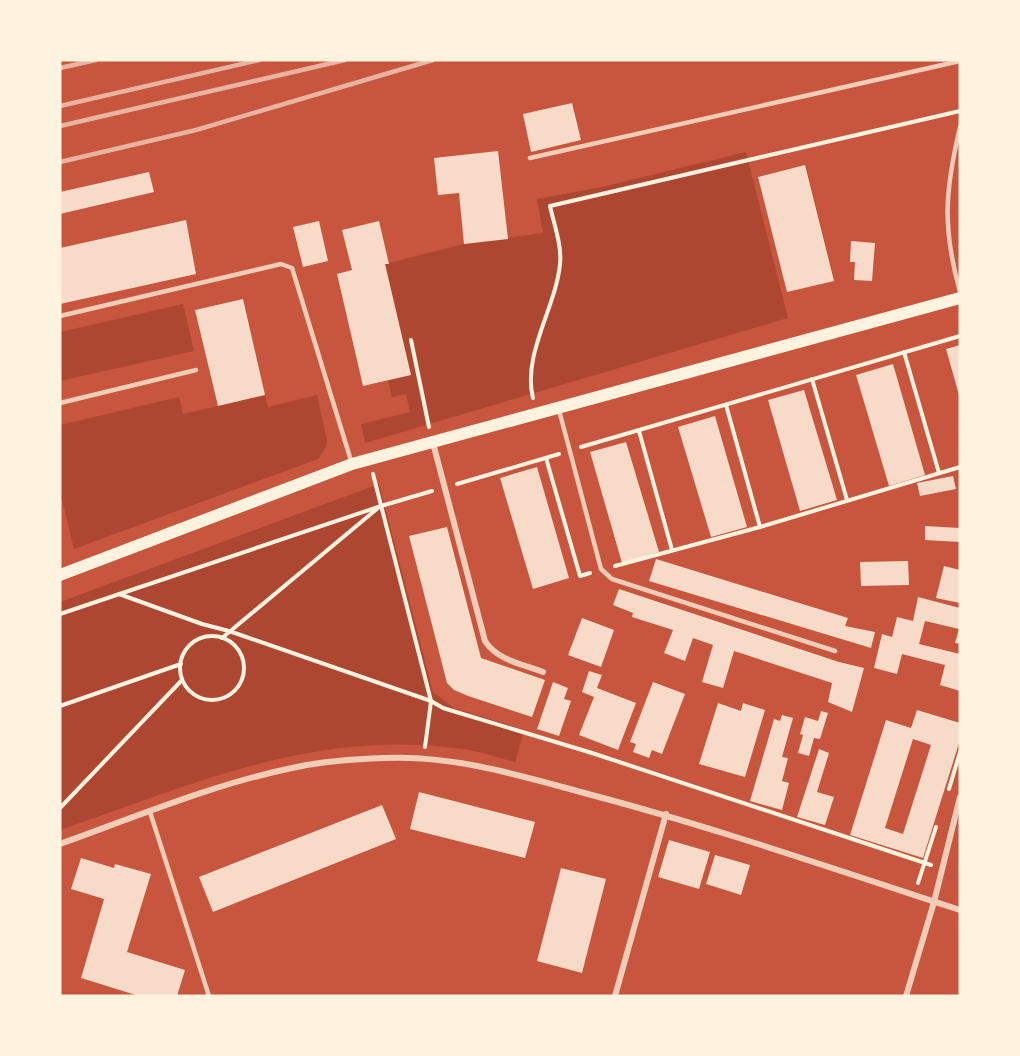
<svg xmlns="http://www.w3.org/2000/svg" width="1020" height="1056" font-family="Rubik,sans-serif">
<style>
.green{fill:#ae4732}
.building{fill:#f7dbc8;fill-rule:evenodd}
.lines{fill:none;stroke-linecap:round;stroke-linejoin:round}
.path{stroke:#fff3e0;stroke-width:4}
.service{stroke:#f1ccb7;stroke-width:4.5}
.minor{stroke:#f1ccb7;stroke-width:6}
.secondary{stroke:#fff3e0;stroke-width:12}
.rail{stroke:#e9b49f;stroke-width:4.5}
</style>
<rect width="100%" height="100%" fill="#c8553d"/>
<g class="green">
<polygon points="746,152 788,318 365,443 361,424 410,412 406,394 392,397 388,380 411,375 385,264 464,244 543,233 537,199 602,187"/>
<polygon points="183,304 194,351 60,381 60,332"/>
<polygon points="265,395 268,407 317,395 327,440 326,447 318,459 74,549 60,492 60,425 179,397 183,414"/>
<path d="M379 484 433 692 454 708 524 730 515 762C498 758 480 751 462 749 317 728 194 784 60 830V602Z"/>
</g>
<g class="building">
<polygon points="572,103 581,140 531,152 523,114"/>
<polygon points="498,151 508,239 464,244 459,193 438,195 434,158"/>
<polygon points="805,165 834,281 787,292 758,177"/>
<polygon points="149,172 154,192 60,214 60,192"/>
<polygon points="186,220 196,274 60,304 60,248"/>
<polygon points="319,221 328,261 303,267 293,227"/>
<polygon points="379,221 389,264 385,264 411,375 363,386 337,274 352,270 342,230"/>
<polygon points="851,241 875,243 872,281 854,280 855,262 850,262"/>
<polygon points="243,299 265,395 218,406 195,310"/>
<polygon points="960,345 960,394 959,395 946,349"/>
<polygon points="893,364 925,475 889,486 856,375"/>
<polygon points="804,390 837,500 800,511 768,400"/>
<polygon points="715,416 747,527 711,537 678,427"/>
<polygon points="626,442 659,552 622,563 590,452"/>
<polygon points="537,467 569,578 533,589 500,478"/>
<polygon points="953,476 956,489 920,496 917,483"/>
<polygon points="925,526 960,528 960,542 925,540"/>
<polygon points="447,527 481,658 545,680 532,717 468,696 454,690 447,683 409,536"/>
<polygon points="656,559 848,618 845,626 875,632 871,648 649,581"/>
<polygon points="908,561 909,585 861,586 860,562"/>
<polygon points="944,566 960,570 960,603 936,598"/>
<polygon points="619,589 839,662 864,668 852,712 828,702 832,683 734,651 723,688 702,682 713,645 693,638 685,661 664,653 673,630 632,617 633,613 613,605"/>
<polygon points="918,597 960,608 960,644 955,643 959,629 925,621 919,644 960,654 960,691 940,685 945,665 929,661 902,654 897,674 874,668 882,634 892,637 897,617 913,621"/>
<polygon points="582,618 614,630 601,667 568,655"/>
<polygon points="589,671 602,675 597,688 636,703 618,750 579,735 594,697 582,692"/>
<polygon points="553,682 568,688 564,699 571,701 559,736 537,729"/>
<polygon points="653,682 685,694 662,754 652,750 649,758 633,752 636,744 630,742"/>
<polygon points="718,703 741,711 743,703 765,710 745,777 699,764"/>
<path d="M917 710 960 723V740L923 858 850 835 886 720 911 728ZM913 739 931 745 903 834 885 828Z"/>
<polygon points="821,711 828,713 820,739 814,738 809,756 798,753 803,735 800,734 805,717 818,721"/>
<polygon points="782,715 793,718 782,757 788,758 782,781 789,783 782,810 750,801 774,719 780,721"/>
<polygon points="819,749 829,753 817,792 834,797 825,825 797,817"/>
<polygon points="419,792 535,822 525,858 410,829"/>
<polygon points="382,805 396,839 213,912 199,877"/>
<polygon points="669,840 710,852 699,889 658,877"/>
<polygon points="715,855 750,865 741,895 706,884"/>
<polygon points="81,858 114,868 115,864 151,874 127,952 185,970 177,996 139,996 81,978 104,899 71,889"/>
<polygon points="561,868 606,879 582,973 537,961"/>
</g>
<g class="lines">
<g class="path">
<polyline points="411,340 429,427"/>
<polyline points="904,352 939,473"/>
<polyline points="812,379 847,500"/>
<path d="M533 398C522 355 556 307 560 264 562 246 554 224 550 206L960 111"/>
<polyline points="726,405 760,527"/>
<polyline points="639,431 672,550"/>
<polyline points="581,447 960,336"/>
<polyline points="546,458 580,576 590,573"/>
<polyline points="373,474 431,701 425,747"/>
<polyline points="457,484 559,454"/>
<polyline points="615,566 760,527 960,467"/>
<polyline points="119,594 202,624 229,631 431,701 443,708 592,753 931,865"/>
<polyline points="60,614 381,506 432,491"/>
<circle cx="212" cy="668" r="32"/>
<polyline points="222,638 378,508"/>
<polyline points="60,706 181,664"/>
<polyline points="949,789 960,752"/>
<polyline points="60,808 182,680"/>
<polyline points="918,883 936,827"/>
</g>
<g class="service">
<path d="M960 127C945 191 942 227 960 292"/>
<polyline points="530,158 960,61"/>
<polyline points="60,316 281,264 292,268 352,464"/>
<polyline points="60,403 196,370"/>
<polyline points="559,410 601,569 612,579 835,651"/>
<polyline points="150,812 209,996"/>
</g>
<g class="minor">
<path d="M433 443 485 641C497 660 522 664 543 672"/>
<path d="M60 844C135 817 214 784 292 768 322 761 355 759 385 758 454 755 522 776 588 794 713 827 837 870 960 910"/>
<polyline points="615,996 666,814"/>
<polyline points="906,996 934,902 960,797"/>
</g>
<polyline class="secondary" points="60,575 352,464 960,298"/>
<g class="rail">
<polyline points="60,68 96,60"/>
<polyline points="60,106 259,60"/>
<polyline points="60,126 345,60"/>
<polyline points="60,162 196,130 433,60"/>
</g>
</g>
<rect width="1020" height="1056" fill="none" stroke="#fff3e0" stroke-width="123"/>
</svg>
